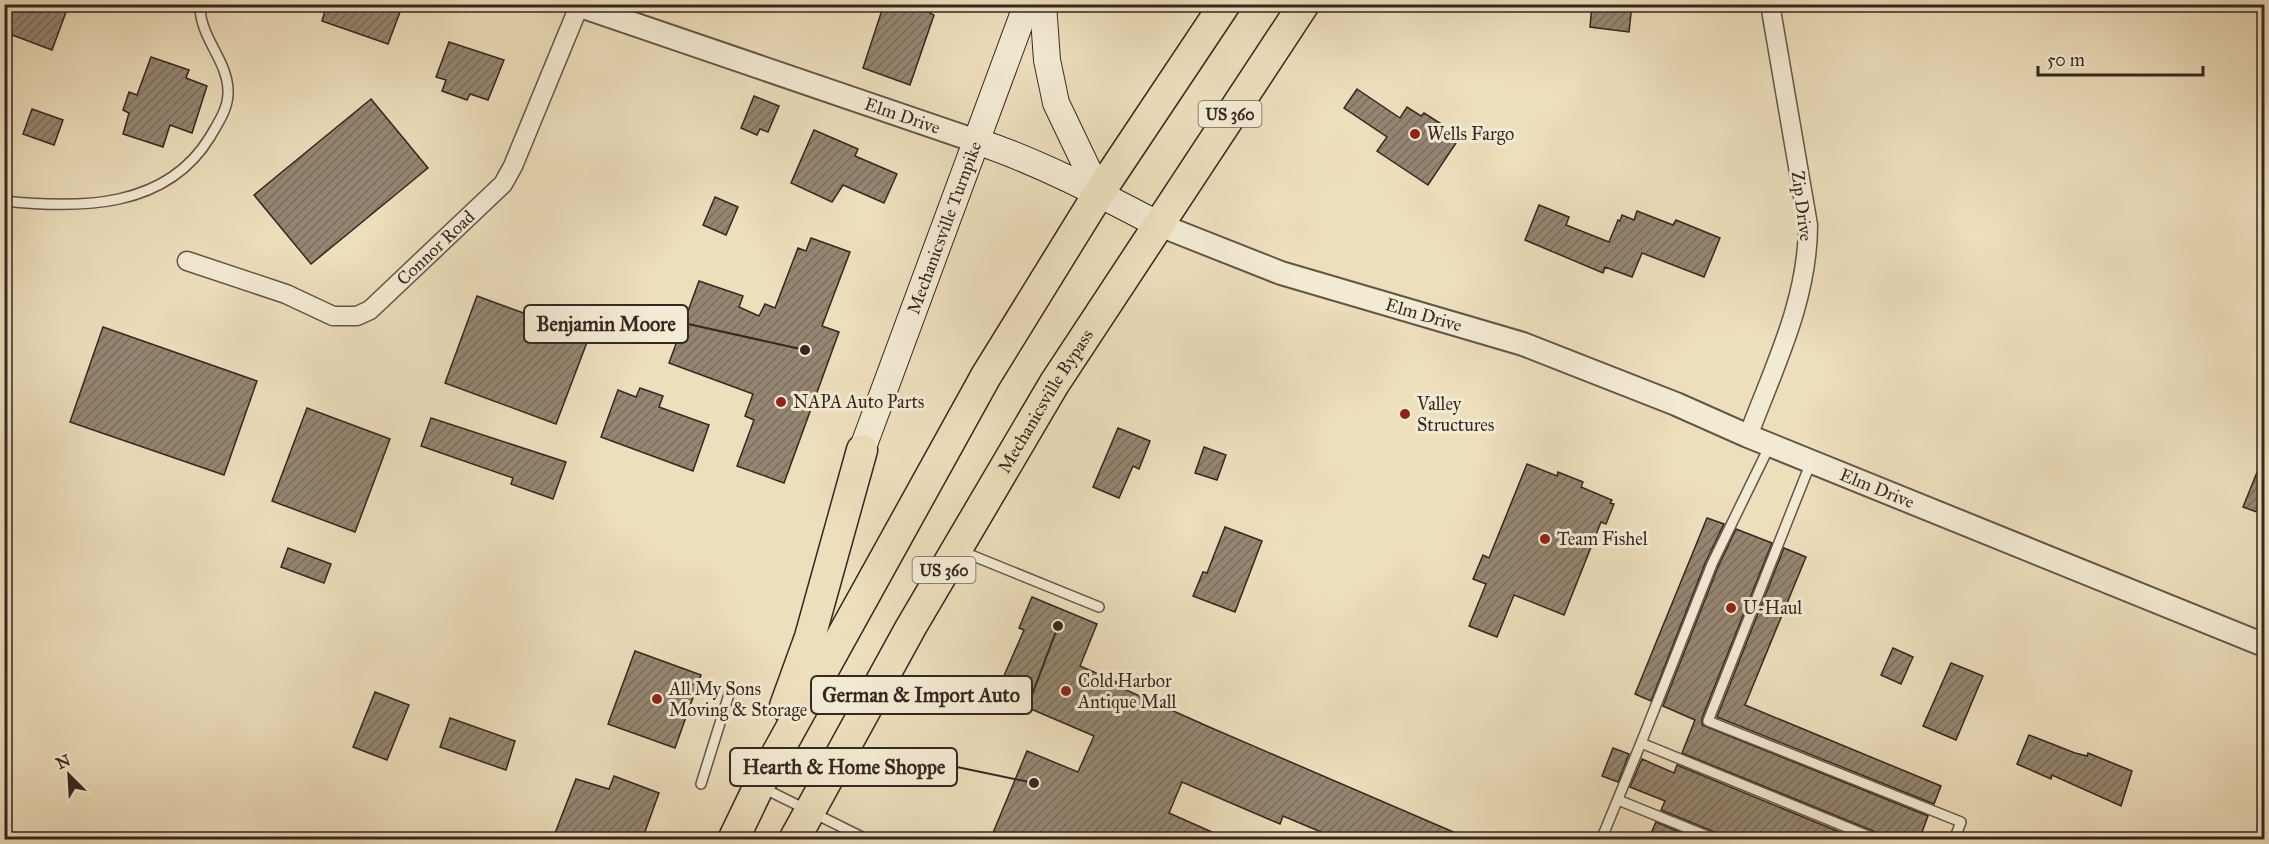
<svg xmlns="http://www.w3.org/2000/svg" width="2269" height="844" font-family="'IM FELL Great Primer',serif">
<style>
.building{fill:url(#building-hatch);stroke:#352721;stroke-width:1.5}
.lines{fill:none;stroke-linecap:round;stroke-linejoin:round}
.service-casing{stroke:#635548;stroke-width:12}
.minor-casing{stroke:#635548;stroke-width:21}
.tertiary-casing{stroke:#635548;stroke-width:26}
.secondary-casing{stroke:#352721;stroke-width:28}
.trunk-casing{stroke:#352721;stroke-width:33}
.service{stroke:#f3ead3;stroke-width:9}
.minor{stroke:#f3ead3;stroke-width:18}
.tertiary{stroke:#f3ead3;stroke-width:22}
.secondary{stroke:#f3ead3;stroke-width:26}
.trunk{stroke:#eddebc;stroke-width:30}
.poi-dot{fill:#8f2418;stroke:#f3ead3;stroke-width:2}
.labels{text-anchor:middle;stroke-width:6;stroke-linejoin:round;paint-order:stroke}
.shield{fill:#f3ead3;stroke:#6e6256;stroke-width:1.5}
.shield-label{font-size:16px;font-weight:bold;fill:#352721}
.street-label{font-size:18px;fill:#352721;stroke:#f3ead3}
.poi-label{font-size:18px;fill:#352721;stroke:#f3ead3;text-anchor:start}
.leader{fill:none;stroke:#352721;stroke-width:2}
.callout-dot{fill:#352721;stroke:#f3ead3;stroke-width:2}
.callout{fill:#f3ead3;stroke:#352721;stroke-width:2}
.callout-label{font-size:20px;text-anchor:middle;font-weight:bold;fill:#352721}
</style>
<defs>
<pattern id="building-hatch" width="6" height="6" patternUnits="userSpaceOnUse" patternTransform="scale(1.5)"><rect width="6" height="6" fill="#958672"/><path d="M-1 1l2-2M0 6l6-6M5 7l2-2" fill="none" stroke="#7a6e5d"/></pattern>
</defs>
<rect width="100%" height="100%" fill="#eddebc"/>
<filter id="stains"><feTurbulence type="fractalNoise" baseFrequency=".00333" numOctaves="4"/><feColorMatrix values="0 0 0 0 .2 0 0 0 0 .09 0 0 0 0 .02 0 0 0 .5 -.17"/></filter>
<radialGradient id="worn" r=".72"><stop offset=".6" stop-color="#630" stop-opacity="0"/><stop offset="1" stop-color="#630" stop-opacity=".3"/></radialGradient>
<g class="building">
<polygon points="10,4 69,4 52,50 4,32 4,20"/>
<polygon points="327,4 403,4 388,44 322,21"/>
<polygon points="884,4 913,4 934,15 910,85 863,68"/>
<polygon points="1592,4 1632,4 1629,32 1590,27"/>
<polygon points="449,42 504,60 488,100 470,94 467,100 442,91 446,80 436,77"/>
<polygon points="151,57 189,70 186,78 207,86 192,133 170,125 163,147 123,134 129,113 123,110 129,92 137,95"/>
<polygon points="1357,89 1400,118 1407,107 1421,116 1424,113 1446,127 1443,130 1458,140 1428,185 1377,151 1387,137 1344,108"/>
<polygon points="754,96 779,106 768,132 760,129 757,135 741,128"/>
<polygon points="371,99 428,168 311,264 254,195"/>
<polygon points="32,109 63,120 54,145 23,134"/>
<polygon points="814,130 858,149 855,156 897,174 884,203 843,185 832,202 791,183"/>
<polygon points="715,197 738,207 726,235 703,225"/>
<polygon points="1539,205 1569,217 1566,225 1609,242 1618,220 1620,221 1622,215 1634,220 1637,211 1673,225 1676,220 1720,238 1704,277 1642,253 1632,277 1605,267 1603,273 1525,240"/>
<polygon points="811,238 850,252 822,326 839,332 784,483 737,466 754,420 745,416 753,394 669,363 699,281 743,296 739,307 759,316 765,304 775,308 798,248 806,251"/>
<polygon points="477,296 589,337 556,424 445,383"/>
<polygon points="103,327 257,381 224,475 70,422"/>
<polygon points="640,388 663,396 659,407 709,425 693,471 601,437 618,390 636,397"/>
<polygon points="307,408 390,439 355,532 272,501"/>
<polygon points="431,418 566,462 553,499 511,484 513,478 421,446"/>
<polygon points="1118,428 1150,441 1139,469 1133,466 1119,498 1093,487"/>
<polygon points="1204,447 1226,455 1217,480 1195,473"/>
<polygon points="2264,455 2265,455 2265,515 2243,507"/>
<polygon points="1527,464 1557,476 1558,472 1583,482 1581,487 1612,500 1610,503 1614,504 1606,524 1601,522 1564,615 1514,595 1497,637 1469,626 1486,584 1473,579 1483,555 1489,558"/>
<polygon points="1707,518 1724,524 1706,561 1651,701 1635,694"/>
<polygon points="1225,527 1262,541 1235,612 1193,596 1203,572 1207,573"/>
<polygon points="1736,529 1772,543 1702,718 1702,725 1928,816 1919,840 1885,840 1881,834 1682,753 1695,720 1663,706 1718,567"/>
<polygon points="288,548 331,564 324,583 281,567"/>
<polygon points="1784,548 1806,557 1745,705 1941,786 1934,804 1717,717"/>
<polygon points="1032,597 1097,624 1080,666 1117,682 1115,685 1207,726 1472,840 1340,840 1283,816 1280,824 1182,782 1169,813 1230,840 990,840 1027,751 1078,772 1094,736 996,694 1024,630 1019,628"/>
<polygon points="1893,648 1913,657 1901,684 1881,675"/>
<polygon points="635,651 701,675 675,748 608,724"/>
<polygon points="1951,663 1983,676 1956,740 1923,726"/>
<polygon points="375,692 409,705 387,760 353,747"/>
<polygon points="450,718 515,741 506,770 440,747"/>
<polygon points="2029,735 2075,753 2087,756 2088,753 2132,771 2121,806 2052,775 2051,779 2017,764"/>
<polygon points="1613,748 1629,754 1618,782 1602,776"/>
<polygon points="1642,759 1674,773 1677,765 1859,840 1724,840 1720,834 1661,810 1665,801 1630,787"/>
<polygon points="614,776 659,793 642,840 571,840 555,833 576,779 609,789"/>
<polygon points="1656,822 1698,840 1648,840"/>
</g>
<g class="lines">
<g class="service-casing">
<g id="service">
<path d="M4 201C80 209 166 209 210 137 218 123 229 108 228 90 227 59 199 37 200 4"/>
<polyline points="1770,445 1712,564 1641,743 1878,840"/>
<polyline points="1811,462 1708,721 1961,822 1954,840"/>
<polyline points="961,551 1099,607"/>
<polyline points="701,784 730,691"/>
<polyline points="763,788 868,840"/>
<polyline points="1618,800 1717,840"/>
<polyline points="1601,840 1641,743"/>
</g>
</g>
<g class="minor-casing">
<g id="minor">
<path id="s1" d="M187 261 286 294 333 316H357L370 310 503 184 513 166 579 6"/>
<path d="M1748 436C1774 367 1808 300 1808 225L1770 4"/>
</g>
</g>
<g class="tertiary-casing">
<g id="tertiary">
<path id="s2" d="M575 4 976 141"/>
<path id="s3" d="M1157 224 1281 273 1523 344 1676 404 1748 436 2264 645"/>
</g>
</g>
<g class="secondary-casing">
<g id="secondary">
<polyline points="1043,4 1047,60 1056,103 1099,193"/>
<path d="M976 141C1039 162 1098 193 1157 224"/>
<path id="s4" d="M862 450 1027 4"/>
</g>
</g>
<g class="trunk-casing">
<g id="trunk">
<polyline points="785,706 810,637 862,450"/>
<polyline points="733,840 759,786 986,376 1099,193 1225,4"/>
<path id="s5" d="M794 840 911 627 1054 384 1304 4"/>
</g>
</g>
<use href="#service" class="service"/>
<use href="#minor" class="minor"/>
<use href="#tertiary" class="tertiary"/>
<use href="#secondary" class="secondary"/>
<use href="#trunk" class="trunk"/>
</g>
<g class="poi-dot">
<circle cx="1415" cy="134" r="6"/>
<circle cx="781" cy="402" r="6"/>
<circle cx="1405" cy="414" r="6"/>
<circle cx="1545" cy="539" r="6"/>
<circle cx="1731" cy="608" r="6"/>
<circle cx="1066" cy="691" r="6"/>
<circle cx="657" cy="699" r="6"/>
</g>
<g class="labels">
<g class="shield">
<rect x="1198.5" y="101" width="63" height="26" rx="4.5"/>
<rect x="912.5" y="557" width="63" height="26" rx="4.5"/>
</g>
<g class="shield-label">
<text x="1230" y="120">US 360</text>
<text x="944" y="576">US 360</text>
</g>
<g class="street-label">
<text dy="6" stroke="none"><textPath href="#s2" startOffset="346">Elm Drive</textPath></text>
<text transform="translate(1802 206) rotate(83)" y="6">Zip Drive</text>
<text dy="6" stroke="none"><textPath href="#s4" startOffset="237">Mechanicsville Turnpike</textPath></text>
<text dy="6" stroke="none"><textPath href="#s1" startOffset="285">Connor Road</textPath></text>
<text dy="6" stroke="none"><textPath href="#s3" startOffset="282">Elm Drive</textPath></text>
<text dy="6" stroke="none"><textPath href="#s5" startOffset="506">Mechanicsville Bypass</textPath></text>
<text dy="6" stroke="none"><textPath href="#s3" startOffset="768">Elm Drive</textPath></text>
</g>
<g class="poi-label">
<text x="1427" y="140">Wells Fargo</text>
<text x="793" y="408">NAPA Auto Parts</text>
<text x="1417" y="410">Valley<tspan x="1417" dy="21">Structures</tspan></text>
<text x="1557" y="545">Team Fishel</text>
<text x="1743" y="614">U-Haul</text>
<text x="1078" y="687">Cold Harbor<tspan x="1078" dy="21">Antique Mall</tspan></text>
<text x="669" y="695">All My Sons<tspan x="669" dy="21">Moving &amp; Storage</tspan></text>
</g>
</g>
<path class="leader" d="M805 350L688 324M1058 626L1032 695M1034 783L957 767"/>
<g class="callout-dot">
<circle cx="805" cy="350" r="6"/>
<circle cx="1058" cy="626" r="6"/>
<circle cx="1034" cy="783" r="6"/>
</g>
<g class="callout">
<rect x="524" y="305" width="164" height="38" rx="6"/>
<rect x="811" y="676" width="221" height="38" rx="6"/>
<rect x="730" y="748" width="227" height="38" rx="6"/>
</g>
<g class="callout-label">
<text x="606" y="331">Benjamin Moore</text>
<text x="921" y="702">German &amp; Import Auto</text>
<text x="844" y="774">Hearth &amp; Home Shoppe</text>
</g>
<rect width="2269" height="844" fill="none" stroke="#eddebc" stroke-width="24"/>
<rect x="6" y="6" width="2257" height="832" fill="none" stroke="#352721" stroke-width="3"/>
<rect x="12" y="12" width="2245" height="820" fill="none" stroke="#352721" stroke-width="1.5"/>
<g transform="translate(69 775) rotate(336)" stroke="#f3ead3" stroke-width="4.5" paint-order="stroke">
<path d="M0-4.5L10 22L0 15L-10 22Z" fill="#352721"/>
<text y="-9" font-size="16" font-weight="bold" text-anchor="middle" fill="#352721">N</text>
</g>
<path d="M2038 66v9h165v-9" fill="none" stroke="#352721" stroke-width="3"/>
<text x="2047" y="66" font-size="18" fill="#352721" stroke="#f3ead3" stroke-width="4.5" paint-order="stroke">50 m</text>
<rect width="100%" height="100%" filter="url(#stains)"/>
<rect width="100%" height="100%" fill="url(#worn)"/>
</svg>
